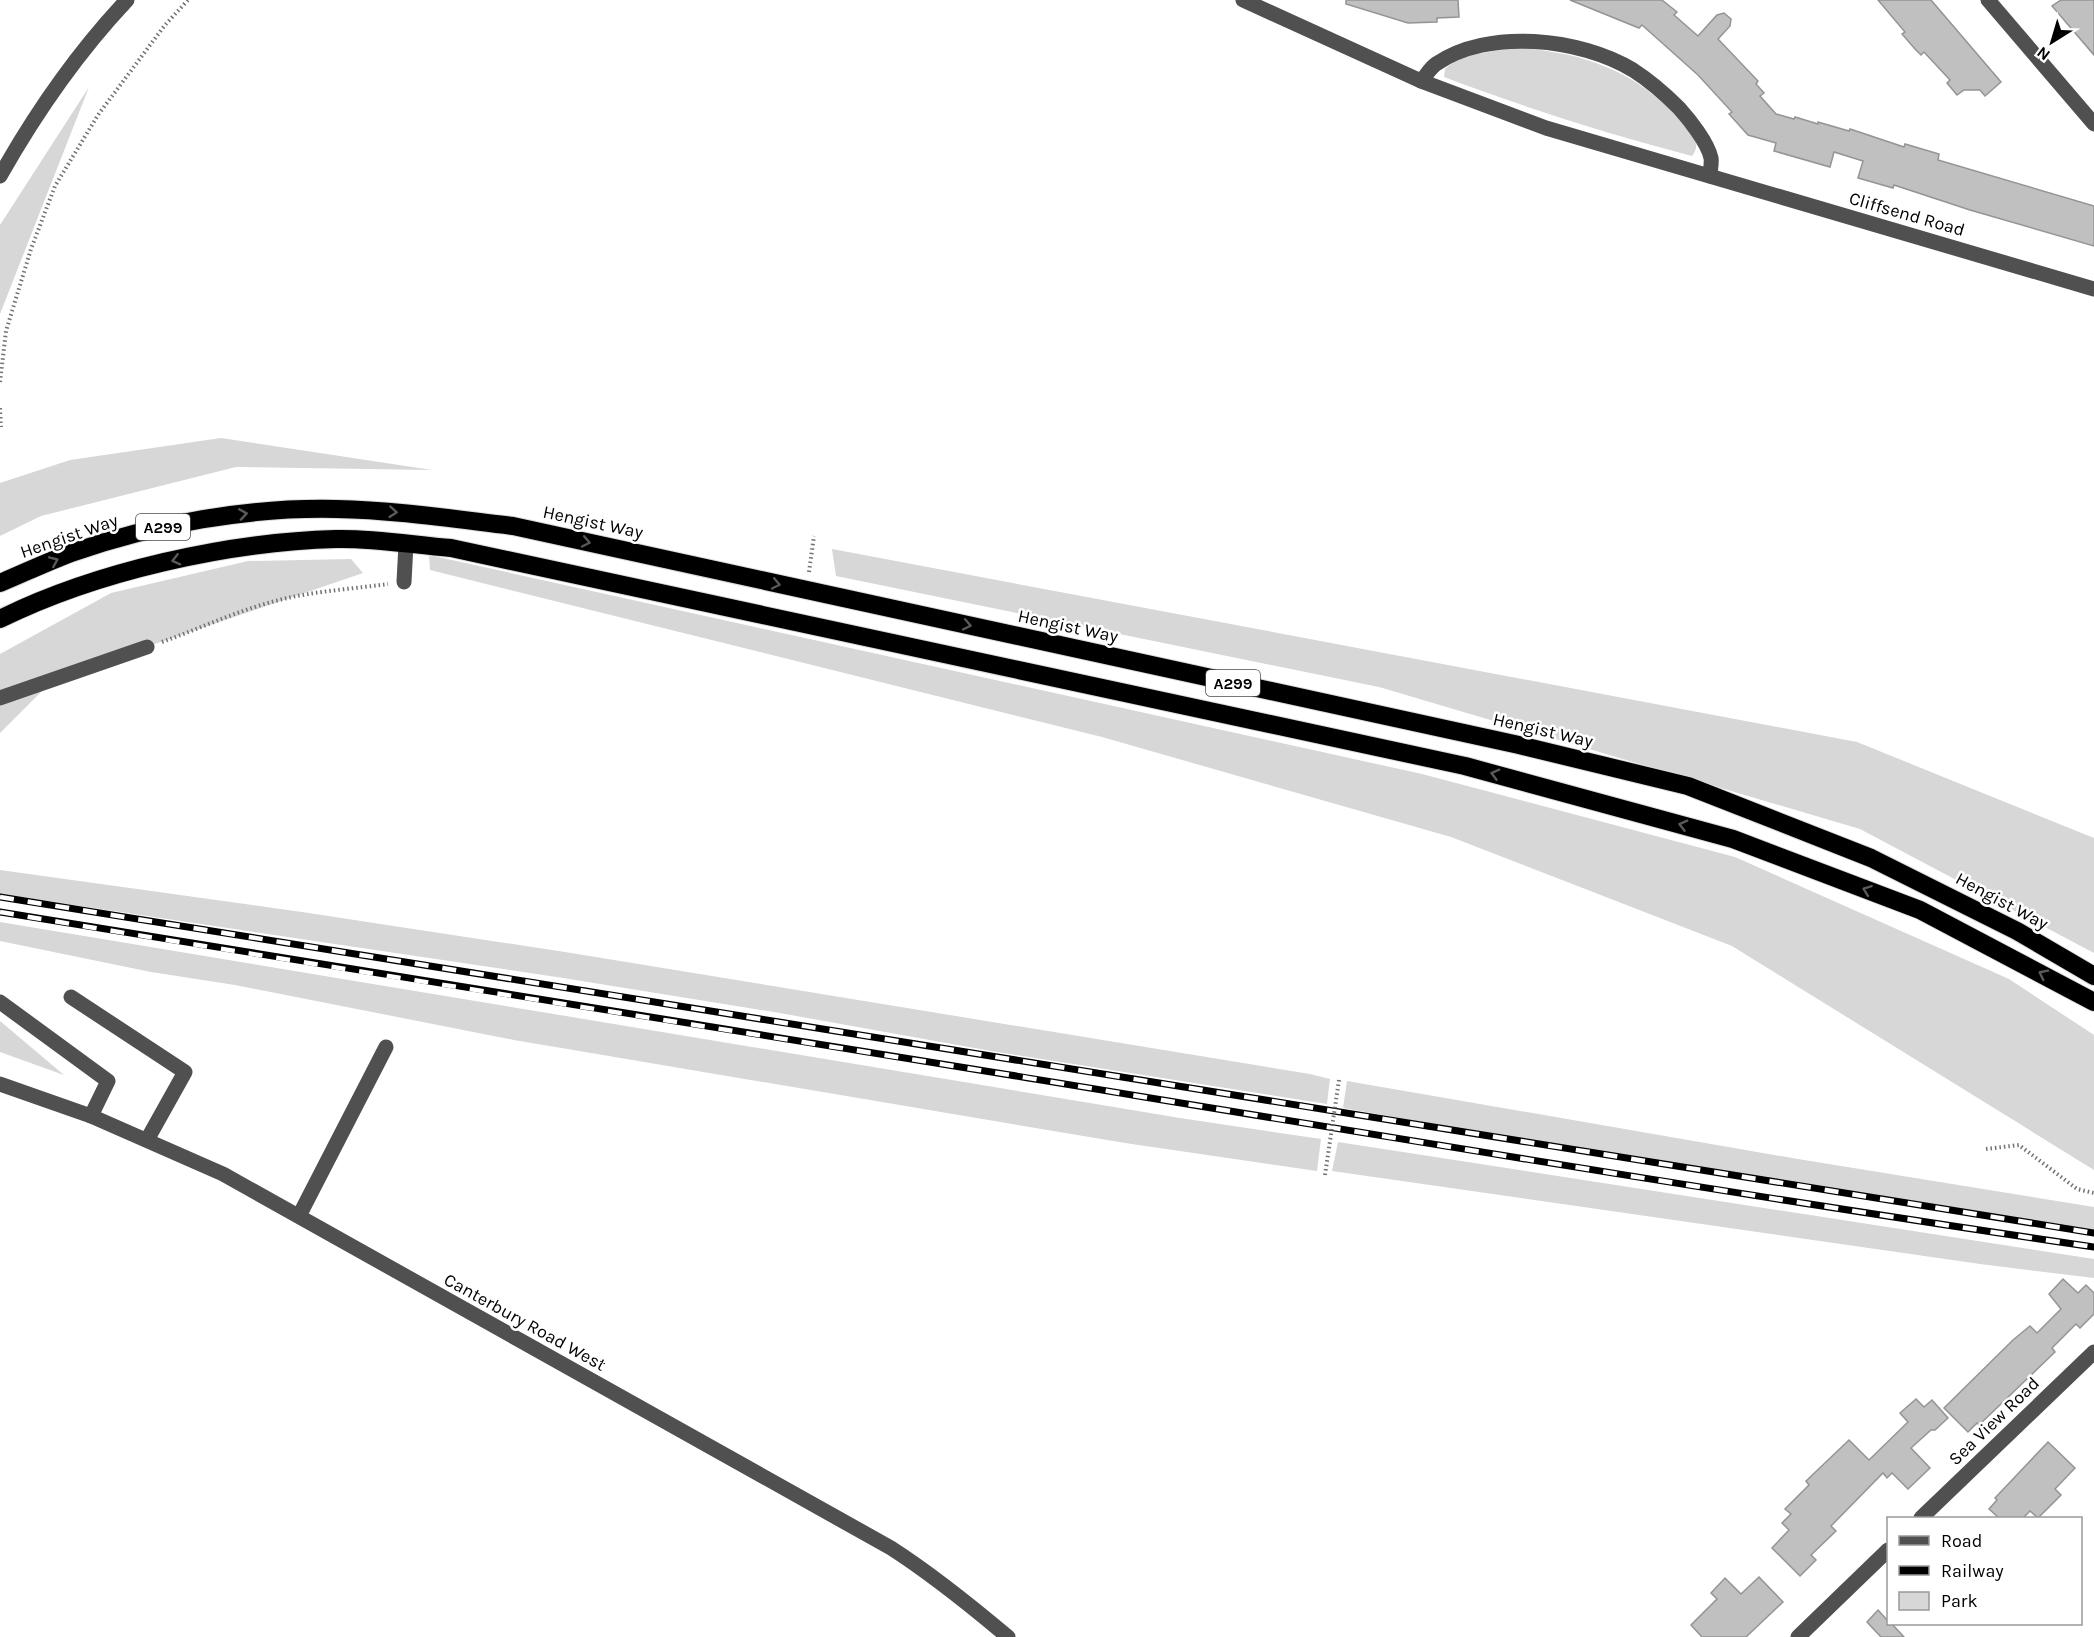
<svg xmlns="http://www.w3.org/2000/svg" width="2094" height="1637" font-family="Karla,sans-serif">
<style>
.green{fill:#d7d7d7}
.building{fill:#c0c0c0;stroke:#949494;stroke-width:1.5}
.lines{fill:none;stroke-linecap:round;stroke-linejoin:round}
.highway-casing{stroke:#dbdbdb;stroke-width:20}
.path{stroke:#727272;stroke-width:4;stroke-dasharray:1.5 3;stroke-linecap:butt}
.minor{stroke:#505050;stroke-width:15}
.highway{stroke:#000;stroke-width:18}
.rail-casing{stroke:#000;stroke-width:7}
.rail{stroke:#fff;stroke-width:4.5;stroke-dasharray:14;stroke-linecap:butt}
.path-bridge{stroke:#727272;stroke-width:4;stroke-dasharray:1.5 3;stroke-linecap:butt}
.oneway{stroke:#595959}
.labels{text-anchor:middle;stroke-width:5;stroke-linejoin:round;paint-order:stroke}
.shield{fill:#fff;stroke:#4c4c4c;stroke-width:1.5}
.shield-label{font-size:16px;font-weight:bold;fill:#000}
.street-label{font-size:18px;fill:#000;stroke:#fff}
</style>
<rect width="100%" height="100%" fill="#fff"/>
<g class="green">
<path d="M1525 48C1548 51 1571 54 1593 62 1604 66 1617 71 1627 77 1647 88 1689 121 1696 143 1697 148 1695 152 1692 156 1608 134 1526 108 1444 77L1445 69C1462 52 1502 50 1525 48Z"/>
<polygon points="89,87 0,314 0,225"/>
<polygon points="221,438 432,470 236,467 41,516 0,536 0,483 70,460"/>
<polygon points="832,549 1857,742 2094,838 2094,953 1860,829 1379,687 836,576"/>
<polygon points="429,555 1422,774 1735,857 2009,979 2094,1035 2094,1170 1732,946 1451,837 1102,737 430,570"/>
<polygon points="351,559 363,573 55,678 0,733 0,654 111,593 248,561"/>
<polygon points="0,870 302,912 565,952 1310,1074 1330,1079 1327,1104 991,1051 774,1012 563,978 0,894"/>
<polygon points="0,922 1180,1118 1321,1139 1317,1171 1125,1143 514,1040 235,985 151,972 0,941"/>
<polygon points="0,1021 64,1075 0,1052"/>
<polygon points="1347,1081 1798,1159 2094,1207 2094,1233 1530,1141 1343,1108"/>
<polygon points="1338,1142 2094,1259 2094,1278 1980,1264 1332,1171"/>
</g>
<g class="building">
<polygon points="1346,0 1458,0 1459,17 1437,18 1437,22 1408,23 1346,4"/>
<polygon points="1570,0 1662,0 1677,12 1674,15 1698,36 1717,15 1724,13 1731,19 1730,26 1718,39 1758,81 1756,84 1764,93 1760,96 1776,114 1794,119 1795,117 1818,124 1818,122 1849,131 1850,129 1904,147 1905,144 1939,154 1938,160 2094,206 2094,246 1970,210 1894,185 1893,188 1858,178 1863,161 1834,152 1830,167 1774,151 1776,143 1748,135 1729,114 1732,112 1698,75 1642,25 1639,28"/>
<polygon points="1878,0 1931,0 2001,82 1985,96 1980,90 1964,90 1957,95 1947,83 1950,80 1924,52 1921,55 1915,49 1902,34 1905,32"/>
<polygon points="2061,0 2094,0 2094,55 2052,6"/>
<polygon points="2063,1279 2078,1293 2086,1285 2094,1293 2094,1314 2080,1328 2076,1324 2052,1348 2055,1352 1979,1425 1977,1423 1968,1432 1944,1408 2013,1340 2030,1326 2037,1333 2061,1309 2049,1294"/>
<polygon points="1916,1399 1924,1407 1932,1400 1948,1418 1935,1430 1931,1430 1911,1448 1930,1468 1908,1489 1892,1473 1887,1478 1883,1473 1831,1526 1836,1531 1811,1555 1816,1560 1800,1576 1772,1548 1789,1530 1782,1523 1791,1514 1785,1509 1809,1485 1806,1481 1849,1440 1869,1460 1908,1422 1900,1413"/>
<polygon points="2048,1442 2075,1468 2055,1489 2061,1495 2038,1518 2030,1511 2023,1518 1999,1518 1989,1509 1997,1500 1995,1498"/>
<polygon points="1759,1577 1783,1602 1746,1637 1702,1637 1691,1625 1717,1599 1711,1593 1725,1578 1741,1594"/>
<polygon points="1878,1610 1888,1621 1888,1623 1891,1623 1904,1637 1881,1637 1867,1622"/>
</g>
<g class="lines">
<g class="highway-casing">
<g id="highway">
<path d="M0 583C24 573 47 562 71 553 154 524 248 507 336 509 395 510 454 519 513 526L1519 745 1688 786 1871 858 2017 931 2094 976"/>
<path d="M0 619C97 571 228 542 336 539 374 538 413 545 451 548L1465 766 1733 839 1920 910 2094 1002"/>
</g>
</g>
<g class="path">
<polyline points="0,382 6,331 31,249 55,186 98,115 165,25 188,0"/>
<polyline points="0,408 1,427"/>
<polyline points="809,572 814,536"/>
<path d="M162 642C201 628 239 610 279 600 314 591 352 589 388 584"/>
<polyline points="1986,1149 2019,1145 2077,1189 2094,1193"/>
</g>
<g class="minor">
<polyline points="1243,0 1421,81 1546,128 2094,289"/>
<polyline points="1988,0 2094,124"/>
<path d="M1421 81C1426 76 1430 68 1436 64 1488 28 1580 38 1633 70 1650 81 1665 94 1679 108 1689 119 1708 143 1711 158 1712 163 1710 170 1710 176"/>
<path d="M0 176C35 114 78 52 127 0"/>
<polyline points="404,582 406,544"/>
<polyline points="0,698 147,647"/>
<polyline points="71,997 185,1072 147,1140"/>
<polyline points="0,1002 108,1081 91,1116"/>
<path d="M0 1084 91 1116 223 1174 891 1548C933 1575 970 1605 1008 1637"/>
<polyline points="299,1216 386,1047"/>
<polyline points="1921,1518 2094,1352"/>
<polyline points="1798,1637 1888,1550"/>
</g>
<use href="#highway" class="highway"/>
<g class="rail-casing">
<g id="rail">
<polyline points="0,897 2094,1233"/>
<path d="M0 912C336 969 673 1021 1010 1075 1371 1134 1732 1194 2094 1247"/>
</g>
</g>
<use href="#rail" class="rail"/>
<polyline class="path-bridge" points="1325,1175 1339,1080"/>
</g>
<defs><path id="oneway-chevron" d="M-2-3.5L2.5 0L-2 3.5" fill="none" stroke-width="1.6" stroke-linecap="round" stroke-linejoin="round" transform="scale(1.5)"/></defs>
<g class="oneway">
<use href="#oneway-chevron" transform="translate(393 512) rotate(5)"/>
<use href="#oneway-chevron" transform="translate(243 514) rotate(-9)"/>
<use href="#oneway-chevron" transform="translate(586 542) rotate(12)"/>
<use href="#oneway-chevron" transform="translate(176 560) rotate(166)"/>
<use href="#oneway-chevron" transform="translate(54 561) rotate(-23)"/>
<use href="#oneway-chevron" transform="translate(776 584) rotate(12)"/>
<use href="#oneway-chevron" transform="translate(967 625) rotate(12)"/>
<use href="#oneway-chevron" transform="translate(1495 774) rotate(-165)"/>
<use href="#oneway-chevron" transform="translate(1683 825) rotate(-165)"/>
<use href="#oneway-chevron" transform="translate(1867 890) rotate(-159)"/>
<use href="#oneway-chevron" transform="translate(2043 974) rotate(-153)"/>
</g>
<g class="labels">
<g class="shield">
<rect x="136" y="514" width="54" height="26" rx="4.5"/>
<rect x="1206" y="670" width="54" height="26" rx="4.5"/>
</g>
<g class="shield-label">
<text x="163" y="533">A299</text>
<text x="1233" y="689">A299</text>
</g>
<g class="street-label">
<text transform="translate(1907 214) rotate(16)" y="6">Cliffsend Road</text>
<text transform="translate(593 522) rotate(12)" y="6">Hengist Way</text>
<text transform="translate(69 536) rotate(-19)" y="6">Hengist Way</text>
<text transform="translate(1068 626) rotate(12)" y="6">Hengist Way</text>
<text transform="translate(1543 730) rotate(13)" y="6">Hengist Way</text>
<text transform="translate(2002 901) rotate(28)" y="6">Hengist Way</text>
<text transform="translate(525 1322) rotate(29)" y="6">Canterbury Road West</text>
<text transform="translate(1994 1421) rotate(-44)" y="6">Sea View Road</text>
</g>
</g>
<rect x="1887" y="1517" width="195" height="108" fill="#ffffff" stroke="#999999" stroke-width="1.5"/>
<rect x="1899" y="1536" width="30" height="9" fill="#505050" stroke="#999999" stroke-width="1.5"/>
<text x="1941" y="1547" font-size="18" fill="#000000">Road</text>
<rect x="1899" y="1566" width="30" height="9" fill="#000000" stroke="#999999" stroke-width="1.5"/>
<text x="1941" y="1577" font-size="18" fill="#000000">Railway</text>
<rect x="1899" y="1592" width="30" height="18" fill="#d7d7d7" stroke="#999999" stroke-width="1.5"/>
<text x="1941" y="1607" font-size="18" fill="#000000">Park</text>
<g transform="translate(2052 42) rotate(217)" stroke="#ffffff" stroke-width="4.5" paint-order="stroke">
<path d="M0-4.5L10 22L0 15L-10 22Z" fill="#000000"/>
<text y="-9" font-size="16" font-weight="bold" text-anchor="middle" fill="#000000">N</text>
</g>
</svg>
